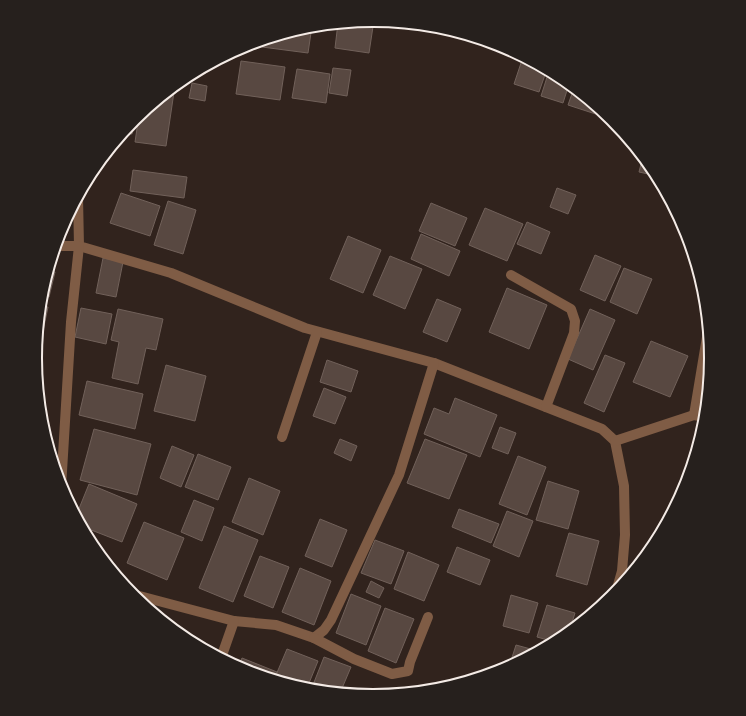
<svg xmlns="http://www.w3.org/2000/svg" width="746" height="716" font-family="'Roboto Serif',serif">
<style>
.building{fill:#584841;stroke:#71615a}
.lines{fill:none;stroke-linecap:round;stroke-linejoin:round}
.minor{stroke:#7f5c45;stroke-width:10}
.rim{fill:none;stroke:#f4ebe6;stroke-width:2}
</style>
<rect width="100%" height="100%" fill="#31231d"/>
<g class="building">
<polygon points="374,20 369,53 335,48 338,23"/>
<polygon points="307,26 312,26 308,53 262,47 263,40"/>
<polygon points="523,57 547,69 539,92 514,84"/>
<polygon points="241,61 285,67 280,100 236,94"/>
<polygon points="333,68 351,70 347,96 329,93"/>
<polygon points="297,69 330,74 326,103 292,98"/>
<polygon points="549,71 561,77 569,84 563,103 541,96"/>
<polygon points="192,83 207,86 205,101 189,98"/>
<polygon points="574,88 611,119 568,105"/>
<polygon points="167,92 174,92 166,146 135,142 139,115"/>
<polygon points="134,119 132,134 123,133"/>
<polygon points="643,156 654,170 657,176 639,172"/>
<polygon points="133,170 187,177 184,198 130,191"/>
<polygon points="557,188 576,195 568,214 550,207"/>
<polygon points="121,193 160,206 150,236 110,223"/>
<polygon points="168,201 196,210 183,254 154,245"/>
<polygon points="431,203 467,218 455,246 419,231"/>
<polygon points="485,208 523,224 507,261 469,245"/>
<polygon points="527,222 550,232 541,254 517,244"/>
<polygon points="421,234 460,251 449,276 411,259"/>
<polygon points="348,236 381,250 363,293 330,279"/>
<polygon points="595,255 621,266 605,301 580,290"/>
<polygon points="390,256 422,269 405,309 373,295"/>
<polygon points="103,258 123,262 116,297 96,293"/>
<polygon points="624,268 652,279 637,314 610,302"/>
<polygon points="48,271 55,272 49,297 41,296"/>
<polygon points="507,288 547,305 529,349 489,332"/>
<polygon points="437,299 461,309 447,342 423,332"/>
<polygon points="40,306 48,307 43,331 38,330"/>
<polygon points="81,308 112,314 106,344 75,337"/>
<polygon points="118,309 163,319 156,350 146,348 138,384 112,378 119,342 111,340"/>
<polygon points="590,309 615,320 593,370 568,359"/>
<polygon points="651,341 688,356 670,397 633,382"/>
<polygon points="605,355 625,363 604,412 584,403"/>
<polygon points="327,360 358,371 351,392 320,382"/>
<polygon points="166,365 206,376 195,421 154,411"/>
<polygon points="87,381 143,394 135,429 79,415"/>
<polygon points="324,388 346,397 335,424 313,416"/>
<polygon points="455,398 497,415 480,457 424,434 434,408 449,414"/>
<polygon points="500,427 516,433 508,454 492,448"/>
<polygon points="94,429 151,444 137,495 80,480"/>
<polygon points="340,439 357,446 351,461 334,453"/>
<polygon points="425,439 467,455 449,499 407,483"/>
<polygon points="172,446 194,455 181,487 160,478"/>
<polygon points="198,454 231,467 218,500 185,487"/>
<polygon points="518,456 546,467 527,515 499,504"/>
<polygon points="249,478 280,491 263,535 232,522"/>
<polygon points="548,481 579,491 568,529 536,520"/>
<polygon points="89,484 137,504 122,542 81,526 76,516"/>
<polygon points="194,500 214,508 202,541 181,532"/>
<polygon points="459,509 499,524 491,543 452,527"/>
<polygon points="507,511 533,521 519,557 493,546"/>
<polygon points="320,519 347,530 332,567 305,556"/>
<polygon points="144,522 184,538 167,580 127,563"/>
<polygon points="224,526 258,540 233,602 199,588"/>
<polygon points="569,533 599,541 587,585 556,576"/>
<polygon points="375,540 404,551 391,584 361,573"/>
<polygon points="457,547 490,560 480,585 447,572"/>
<polygon points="408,552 439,565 424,601 394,589"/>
<polygon points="260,556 289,567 273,608 244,596"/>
<polygon points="300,568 331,581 314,625 282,612"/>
<polygon points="371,581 384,588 379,598 366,592"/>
<polygon points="351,594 381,606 366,645 336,633"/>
<polygon points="511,595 538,603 529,633 503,626"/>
<polygon points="547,605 575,613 569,632 555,642 537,637"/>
<polygon points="385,608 414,619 396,663 368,651"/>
<polygon points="516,645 538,651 509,667"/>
<polygon points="287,649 318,661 307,688 276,675"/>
<polygon points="324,657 351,667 340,693 311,690"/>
<polygon points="242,658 277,672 274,679 243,670 238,667"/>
<polygon points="418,687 433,690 416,692"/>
</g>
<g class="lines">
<g class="minor">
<polyline points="78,197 79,246 171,273 305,328 434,363 602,429 615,441 624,486 625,535 622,571 616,592"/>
<polyline points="55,246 79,246 71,322 61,488"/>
<polyline points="511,275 571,309 575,321 574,333 546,407"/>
<polyline points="694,415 708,331"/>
<polyline points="282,437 317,332"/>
<polyline points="615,441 694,415 705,417"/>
<polyline points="132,594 234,621 276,625 314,638 324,630 331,620 399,475 434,363"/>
<polyline points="314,638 354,659 392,674 408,671 410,662 428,617"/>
<polyline points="221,658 234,621"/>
</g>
</g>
<path d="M0 0H746V716H0ZM42 358a331 331 0 1 1 662 0a331 331 0 1 1-662 0Z" fill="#26201d" fill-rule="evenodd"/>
<path class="rim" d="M42 358a331 331 0 1 1 662 0a331 331 0 1 1-662 0Z"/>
</svg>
